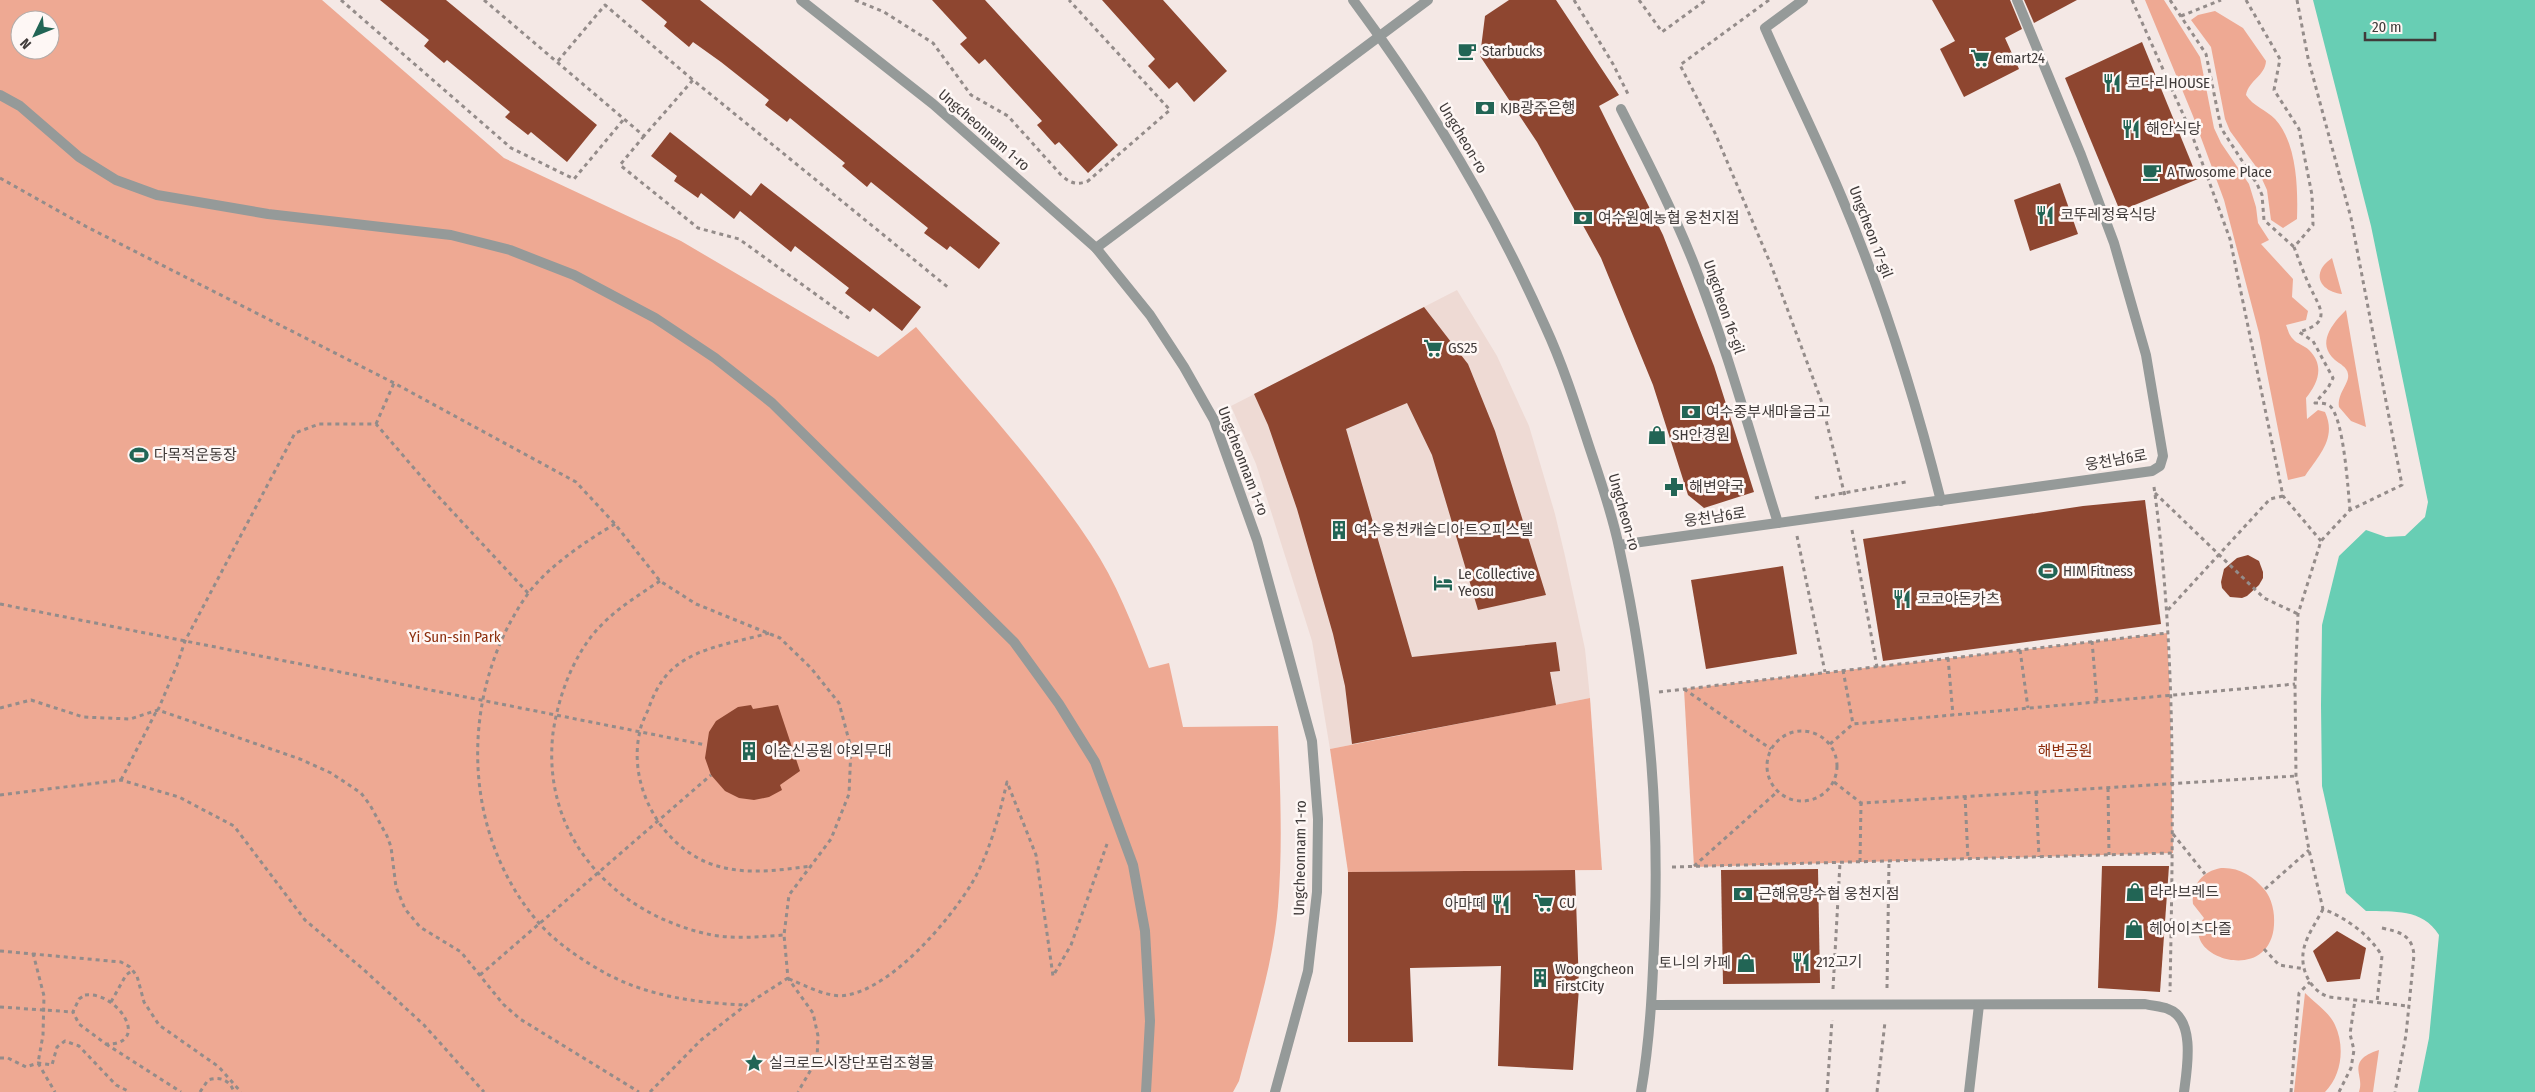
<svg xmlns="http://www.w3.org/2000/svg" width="2535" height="1092" font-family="'Fira Sans Condensed','Noto Sans KR',sans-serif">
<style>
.built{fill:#eedad4}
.green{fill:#eea993;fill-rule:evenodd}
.water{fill:#68ceb4}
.building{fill:#8e4630}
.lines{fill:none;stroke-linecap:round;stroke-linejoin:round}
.path{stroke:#948c8a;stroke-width:3;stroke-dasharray:4 4;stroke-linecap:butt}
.service{stroke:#959a99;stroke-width:10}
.minor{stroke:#959a99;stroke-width:10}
.tertiary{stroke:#959a99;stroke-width:10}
.labels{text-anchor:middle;stroke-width:5;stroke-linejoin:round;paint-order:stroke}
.poi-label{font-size:15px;fill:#403b3a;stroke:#fef7f5;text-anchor:start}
.street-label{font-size:15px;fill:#403b3a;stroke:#fef7f5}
.park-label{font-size:15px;fill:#8c2e0d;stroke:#fef7f5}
</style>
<rect width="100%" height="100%" fill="#f4e8e5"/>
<polygon class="built" points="1457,290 1497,356 1529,426 1555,514 1565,556 1585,649 1590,698 1330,749 1312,641 1256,464 1231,406"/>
<g class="green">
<path d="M0 0H322L504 158 681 241 878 357 916 327C976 398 1040 467 1091 544 1116 582 1133 625 1149 668L1169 663 1183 727 1278 726C1280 786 1283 846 1278 906 1273 965 1254 1023 1239 1081L1233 1092H0ZM20 20H50V50H20Z"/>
<path d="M2145 0H2164L2200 57 2214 128 2221 143 2249 184 2256 207 2258 223 2269 240 2261 244 2293 279 2292 297 2308 311 2306 320 2286 325C2288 330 2289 335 2293 339 2297 344 2304 345 2309 350 2325 366 2318 383 2306 398L2307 419 2318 410 2325 412C2337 438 2319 455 2305 476L2288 480 2259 333 2224 200 2193 116Z"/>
<path d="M2215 11 2243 28 2266 61C2265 76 2249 80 2246 95 2253 106 2266 110 2275 119 2297 143 2298 188 2297 219L2283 228 2271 220 2267 190 2257 168 2230 131 2225 119 2211 47 2191 20 2198 15Z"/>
<path d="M2332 258 2342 294C2330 293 2315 284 2321 270 2323 265 2328 261 2332 258Z"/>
<path d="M2346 310 2366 427 2351 421 2339 407C2337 393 2350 383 2348 374 2347 367 2340 364 2335 360 2316 343 2332 324 2346 310Z"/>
<polygon points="2167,633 2170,695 2173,853 1694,867 1684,689"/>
<polygon points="1590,698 1602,870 1348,872 1330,749"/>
<path d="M2221 868C2239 867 2253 876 2264 889 2272 898 2275 913 2274 925 2270 988 2175 955 2204 918L2193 904C2191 885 2203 871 2221 868Z"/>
<path d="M2305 993C2314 1002 2330 1013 2335 1025 2345 1046 2342 1075 2325 1092H2294Z"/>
<path d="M2379 1050 2373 1092H2359C2366 1076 2344 1061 2379 1050Z"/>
</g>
<path class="water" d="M2313 0H2535V1092H2418L2429 1038 2439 935C2422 908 2394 912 2366 911L2346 893 2322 786 2321 705 2322 625 2339 556 2366 530 2386 537 2405 536 2425 517 2428 502 2371 226Z"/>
<g class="building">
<polygon points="380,0 446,0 597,125 567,162 531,132 528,135 505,117 510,112 447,60 444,63 424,46 429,40"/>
<polygon points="641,0 700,0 1000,243 979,269 950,246 947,250 924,233 928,228 871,182 867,187 842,166 845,163 790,118 787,122 765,105 769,100 721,62 693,42 689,47 664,26 667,22"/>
<polygon points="932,0 985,0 1118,145 1088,173 1059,142 1055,145 1037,125 1042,121 985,59 979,64 960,44 967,38"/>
<polygon points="1102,0 1163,0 1227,71 1194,102 1177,82 1169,89 1148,66 1155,59"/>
<polygon points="1509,0 1556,0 1619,95 1599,106 1663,235 1714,366 1754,492 1704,508 1688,495 1653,385 1601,258 1537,142 1480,56 1485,16"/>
<polygon points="1932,0 2010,0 2022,29 2005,38 2019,69 1964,97 1940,49 1955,41"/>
<polygon points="2024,0 2077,0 2034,23"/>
<polygon points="2142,42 2198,179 2120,211 2065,78"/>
<polygon points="670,132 751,196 761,183 921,307 902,331 873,308 870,312 845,293 849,288 795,246 791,252 740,211 734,219 701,193 698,198 674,181 677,176 651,156"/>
<polygon points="2060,183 2078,234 2030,251 2014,200"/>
<polygon points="1424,307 1468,364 1495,431 1546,595 1478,610 1432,455 1407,403 1346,429 1412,657 1556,642 1560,671 1550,672 1556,705 1352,744 1345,686 1333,634 1297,509 1268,425 1254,394"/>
<polygon points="2145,500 2161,624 1883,661 1863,539 2083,506"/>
<polygon points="2248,555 2259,561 2263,572 2263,578 2259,585 2247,596 2242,598 2230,597 2222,588 2221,582 2224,569 2237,558"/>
<polygon points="1783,566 1797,654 1706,669 1691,580"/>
<polygon points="751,705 753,709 778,705 800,771 780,785 782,790 769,797 754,800 739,798 725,791 711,775 705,758 709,732 716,721 738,707"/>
<polygon points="2102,866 2169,866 2160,992 2098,988"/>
<polygon points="1818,869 1820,983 1723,984 1721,870"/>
<polygon points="1575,870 1579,988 1573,1070 1498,1066 1501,966 1410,968 1413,1042 1348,1042 1348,872"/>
<polygon points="2337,931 2366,948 2360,979 2327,982 2313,951"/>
</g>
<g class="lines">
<g class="path">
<polyline points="341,0 511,148 574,179 624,119"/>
<polyline points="484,0 644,136 693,80 950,289"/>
<path d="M855 0 884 12 933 43 971 95 1008 116 1062 176C1072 184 1077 185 1088 181L1170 110 1069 0"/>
<polyline points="1574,0 1613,64 1628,94"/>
<polyline points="1639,0 1662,32 1706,0"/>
<polyline points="1769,0 1680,65 1715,133 1771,265 1821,400 1845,496"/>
<polyline points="2132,0 2191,132 2230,239 2283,496 2321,541"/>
<polyline points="2170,0 2206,54 2221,128 2257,184 2262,195 2264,220 2294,247"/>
<path d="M2246 0 2280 59 2274 90 2299 129 2312 195 2313 225 2294 247C2299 260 2304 274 2310 287 2321 310 2332 322 2299 332L2313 341 2333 378 2328 388 2315 403C2320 403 2326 403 2330 406 2344 419 2348 490 2350 510"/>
<path d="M2297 0 2308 58 2351 218 2402 485 2350 510 2321 541 2298 614 2295 684 2296 776 2309 850 2323 909C2345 917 2370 935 2382 956L2377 1002"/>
<polyline points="2181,16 2221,0"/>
<polyline points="558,61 605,5 693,80"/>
<polyline points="644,136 620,165 698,228 739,239 850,319"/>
<polyline points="0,178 87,227 394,383 576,482 615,524 660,581 696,604 780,638 811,668 839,703 851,748 849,794 831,839 789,895 784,935 788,978 813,1013 818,1036 817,1059 798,1092"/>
<polyline points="376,424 394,383"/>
<path d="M2154 487C2177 654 2173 824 2170 992"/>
<polyline points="2155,493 2264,598 2298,614"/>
<polyline points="1815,498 1906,482"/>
<path d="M615 524C586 541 547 567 527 595 459 692 460 831 538 922 556 943 583 961 607 974 650 997 699 1003 746 1005"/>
<polyline points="1852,530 1877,667"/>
<polyline points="1797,536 1825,672"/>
<path d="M660 581C637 596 613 611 595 632 572 659 558 698 553 733 541 836 614 915 712 935 736 939 759 937 784 935"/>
<polyline points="528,593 437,495 376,424 319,424 295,433 185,641 177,665 158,710 300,759 331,773 361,793 370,805 387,836 391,847 396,887 405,909 420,927 461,952 503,1004 520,1019 639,1092"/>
<polyline points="0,604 706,745"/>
<polyline points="2168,610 2270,499 2283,496"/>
<path d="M769 633C739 642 701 646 676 666 662 677 654 693 648 710 645 717 641 724 640 731 627 784 660 845 711 864 745 876 778 870 812 866"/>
<polyline points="2092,641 2097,701"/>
<polyline points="2020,650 2028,708"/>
<polyline points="1948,658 1953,715"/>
<polyline points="1843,670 1853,724"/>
<polyline points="1684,689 1771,749"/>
<polyline points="1659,692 2167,633"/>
<polyline points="0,708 31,700 83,717 130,719 158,710"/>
<circle cx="1802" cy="766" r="35"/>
<polyline points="1830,744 1853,724 2295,684"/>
<polyline points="121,780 157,710"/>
<polyline points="1834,782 1861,803 2296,776"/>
<polyline points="2108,788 2109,855"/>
<polyline points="2036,792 2039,857"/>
<polyline points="0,795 121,780 179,797 234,826 305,920 363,969 424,1025 484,1092"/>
<polyline points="1965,796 1968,859"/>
<polyline points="2173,834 2205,874"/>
<polyline points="1860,862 1861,803"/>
<polyline points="1694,866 1777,792"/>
<polyline points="1672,867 2173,853"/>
<polyline points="2265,889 2309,850"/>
<path d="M2323 909C2317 921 2307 935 2304 948 2299 968 2310 991 2329 997L2408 1006"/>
<path d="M2382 928C2400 932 2412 935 2414 955L2406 1035 2395 1092"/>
<polyline points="2264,949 2279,965 2305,969"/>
<polyline points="0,951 121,962 130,967 137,976 144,1002 159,1025 219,1067 241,1092"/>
<polyline points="33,953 44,996 43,1035 38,1063 55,1092"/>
<polyline points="480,975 711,775"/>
<path d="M789 979C805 985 829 999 847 995 893 987 949 921 972 883 990 852 999 816 1007 782L1036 855 1053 976 1071 945 1107 844"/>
<polyline points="1887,988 1889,861"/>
<polyline points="1833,989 1840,863"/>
<path d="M85 995C118 991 152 1045 106 1044L79 1024 73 1012 79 999Z"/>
<polyline points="111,1002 126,975 133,970"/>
<polyline points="0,1007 73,1012"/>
<polyline points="106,1044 181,1092"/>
<polyline points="0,1058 8,1058 26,1067 38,1063 52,1065 57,1047 65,1041 79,1046 116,1085 130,1092"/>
<path d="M200 1092 208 1080C220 1076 230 1080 234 1092"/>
<polyline points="650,1092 701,1040 746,1005 788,978"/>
<polyline points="1827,1092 1832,1020"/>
<polyline points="1877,1092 1885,1022"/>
<polyline points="2291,1092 2299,993 2310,982"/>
<polyline points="2339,1092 2351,1068 2354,1050 2350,1034 2355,1000"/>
</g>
<g class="service">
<path d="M1803 0 1765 28C1790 85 1818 140 1842 198 1883 295 1915 398 1941 501"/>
<polyline points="0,95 20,106 79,157 116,180 157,195 268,214 451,235 510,250 574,275 655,318 715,358 772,403 1014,642 1059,704 1095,762 1133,865 1145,931 1150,1021 1146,1092"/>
<path d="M1621 109C1647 160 1673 211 1694 264 1727 348 1751 437 1778 523"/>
<polyline points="1619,545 2152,471 2160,466 2163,456 2146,355 2114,243 2081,155 2017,0"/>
<path d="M1652 1005 2145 1004C2152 1006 2161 1006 2168 1009 2196 1019 2187 1069 2184 1092"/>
<polyline points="1969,1092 1979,1005"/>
</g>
<g class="minor">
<polyline points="801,0 933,104 1096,248 1150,315 1184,367 1214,420 1257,540 1312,741 1318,819 1317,892 1308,971 1275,1092"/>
<polyline points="1096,248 1428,0"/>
</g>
<path class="tertiary" d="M1353 0C1428 101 1494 211 1545 326 1563 365 1576 406 1589 446 1600 479 1612 513 1619 547 1646 670 1659 792 1655 918 1653 976 1651 1034 1641 1092"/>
</g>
<defs>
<g id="cafe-bare" transform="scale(1.5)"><path d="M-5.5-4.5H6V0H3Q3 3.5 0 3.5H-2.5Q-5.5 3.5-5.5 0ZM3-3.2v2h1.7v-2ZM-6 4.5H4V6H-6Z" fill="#226555" stroke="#fef7f5" stroke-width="2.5" paint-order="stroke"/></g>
<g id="supermarket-bare" transform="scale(1.5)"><path d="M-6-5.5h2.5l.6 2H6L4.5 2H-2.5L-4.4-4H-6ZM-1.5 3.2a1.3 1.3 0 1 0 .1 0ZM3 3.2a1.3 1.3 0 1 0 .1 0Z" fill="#226555" stroke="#fef7f5" stroke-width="2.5" paint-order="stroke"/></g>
<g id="restaurant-bare" transform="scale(1.5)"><path d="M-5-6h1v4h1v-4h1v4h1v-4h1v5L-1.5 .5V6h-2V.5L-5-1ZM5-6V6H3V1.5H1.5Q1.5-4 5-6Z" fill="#226555" stroke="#fef7f5" stroke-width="2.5" paint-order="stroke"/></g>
<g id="bank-bare" transform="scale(1.5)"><path d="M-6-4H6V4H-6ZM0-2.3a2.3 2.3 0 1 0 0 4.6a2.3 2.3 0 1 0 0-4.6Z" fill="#226555" stroke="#fef7f5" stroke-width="2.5" paint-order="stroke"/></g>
<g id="shop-bare" transform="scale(1.5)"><path d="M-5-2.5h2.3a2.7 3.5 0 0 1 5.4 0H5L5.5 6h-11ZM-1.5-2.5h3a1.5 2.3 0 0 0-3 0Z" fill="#226555" stroke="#fef7f5" stroke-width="2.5" paint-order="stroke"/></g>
<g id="stadium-bare" transform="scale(1.5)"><path d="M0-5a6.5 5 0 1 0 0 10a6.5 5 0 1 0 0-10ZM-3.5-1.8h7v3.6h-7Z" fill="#226555" stroke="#fef7f5" stroke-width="2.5" paint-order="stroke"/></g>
<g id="pharmacy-bare" transform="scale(1.5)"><path d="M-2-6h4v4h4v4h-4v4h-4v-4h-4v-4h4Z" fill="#226555" stroke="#fef7f5" stroke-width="2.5" paint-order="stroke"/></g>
<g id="building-bare" transform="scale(1.5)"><path d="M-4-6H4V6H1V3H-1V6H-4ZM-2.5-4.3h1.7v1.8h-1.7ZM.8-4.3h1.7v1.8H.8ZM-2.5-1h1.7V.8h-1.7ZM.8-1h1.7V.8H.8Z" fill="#226555" stroke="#fef7f5" stroke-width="2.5" paint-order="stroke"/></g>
<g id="hotel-bare" transform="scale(1.5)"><path d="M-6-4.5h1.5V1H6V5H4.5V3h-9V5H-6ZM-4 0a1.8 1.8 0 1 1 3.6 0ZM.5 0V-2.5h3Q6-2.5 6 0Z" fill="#226555" stroke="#fef7f5" stroke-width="2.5" paint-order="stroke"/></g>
<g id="sight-bare" transform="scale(1.5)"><path d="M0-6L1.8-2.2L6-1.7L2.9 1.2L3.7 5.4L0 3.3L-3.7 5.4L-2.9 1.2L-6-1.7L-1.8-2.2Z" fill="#226555" stroke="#fef7f5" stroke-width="2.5" paint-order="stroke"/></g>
</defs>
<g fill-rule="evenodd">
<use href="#cafe-bare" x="1467" y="51"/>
<use href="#supermarket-bare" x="1980" y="58"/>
<use href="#restaurant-bare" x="2112" y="83"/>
<use href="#bank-bare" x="1485" y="108"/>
<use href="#restaurant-bare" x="2131" y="129"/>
<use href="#cafe-bare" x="2152" y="172"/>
<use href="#restaurant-bare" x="2045" y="215"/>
<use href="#bank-bare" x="1583" y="218"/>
<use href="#supermarket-bare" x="1433" y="348"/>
<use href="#bank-bare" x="1691" y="412"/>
<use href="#shop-bare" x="1657" y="435"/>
<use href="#stadium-bare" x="139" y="455"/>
<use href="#pharmacy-bare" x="1674" y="487"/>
<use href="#building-bare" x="1339" y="530"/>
<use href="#stadium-bare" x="2048" y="571"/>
<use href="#hotel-bare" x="1443" y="583"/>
<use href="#restaurant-bare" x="1902" y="599"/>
<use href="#building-bare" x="749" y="751"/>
<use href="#shop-bare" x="2135" y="892"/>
<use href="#bank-bare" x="1743" y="894"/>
<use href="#supermarket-bare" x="1544" y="903"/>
<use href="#restaurant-bare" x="1501" y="904"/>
<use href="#shop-bare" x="2134" y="929"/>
<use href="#restaurant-bare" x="1801" y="962"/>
<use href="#shop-bare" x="1746" y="963"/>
<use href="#building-bare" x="1540" y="978"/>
<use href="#sight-bare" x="754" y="1063"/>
</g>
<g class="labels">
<g class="poi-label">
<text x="1482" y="56">Starbucks</text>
<text x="1995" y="63">emart24</text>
<text x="2127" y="88">코다리HOUSE</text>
<text x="1500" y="113">KJB광주은행</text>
<text x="2146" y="134">해안식당</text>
<text x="2167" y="177">A Twosome Place</text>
<text x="2060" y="220">코뚜레정육식당</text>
<text x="1598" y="223">여수원예농협 웅천지점</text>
<text x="1448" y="353">GS25</text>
<text x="1706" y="417">여수중부새마을금고</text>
<text x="1672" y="440">SH안경원</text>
<text x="154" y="460">다목적운동장</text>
<text x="1689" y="492">해변약국</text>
<text x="1354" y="535">여수웅천캐슬디아트오피스텔</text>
<text x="2063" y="576">HIM Fitness</text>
<text x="1458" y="579">Le Collective<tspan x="1458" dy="17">Yeosu</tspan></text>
<text x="1917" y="604">코코야돈카츠</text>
<text x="764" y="756">이순신공원 야외무대</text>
<text x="2150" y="897">라라브레드</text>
<text x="1758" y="899">근해유망수협 웅천지점</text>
<text x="1559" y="908">CU</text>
<text x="1486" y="909" text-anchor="end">아마떼</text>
<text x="2149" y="934">헤어이츠다즐</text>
<text x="1816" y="967">212고기</text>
<text x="1731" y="968" text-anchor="end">토니의 카페</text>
<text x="1555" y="974">Woongcheon<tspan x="1555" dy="17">FirstCity</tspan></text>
<text x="769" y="1068">실크로드시장단포럼조형물</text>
</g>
<g class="street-label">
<text transform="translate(984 130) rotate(41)" y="5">Ungcheonnam 1-ro</text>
<text transform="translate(1463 138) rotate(59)" y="5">Ungcheon-ro</text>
<text transform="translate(1871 232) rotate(69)" y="5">Ungcheon 17-gil</text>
<text transform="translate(1724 307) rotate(71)" y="5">Ungcheon 16-gil</text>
<text transform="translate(2116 460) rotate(-10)" y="5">웅천남6로</text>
<text transform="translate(1243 461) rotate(69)" y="5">Ungcheonnam 1-ro</text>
<text transform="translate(1624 512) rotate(74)" y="5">Ungcheon-ro</text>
<text transform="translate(1715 517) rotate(-8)" y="5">웅천남6로</text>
<text transform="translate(1300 858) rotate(-89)" y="5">Ungcheonnam 1-ro</text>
</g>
<g class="park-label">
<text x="455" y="642">Yi Sun-sin Park</text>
<text x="2065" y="756">해변공원</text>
</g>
</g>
<g transform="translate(35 35) rotate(227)"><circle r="24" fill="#fef7f5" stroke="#b2acaa"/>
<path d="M0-4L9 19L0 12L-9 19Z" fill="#226555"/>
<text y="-8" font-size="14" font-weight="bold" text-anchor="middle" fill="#403b3a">N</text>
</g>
<path d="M2365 32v8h70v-8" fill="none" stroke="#403b3a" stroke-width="2.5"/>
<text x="2372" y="32" font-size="15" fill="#403b3a" stroke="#fef7f5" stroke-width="4" paint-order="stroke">20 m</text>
</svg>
